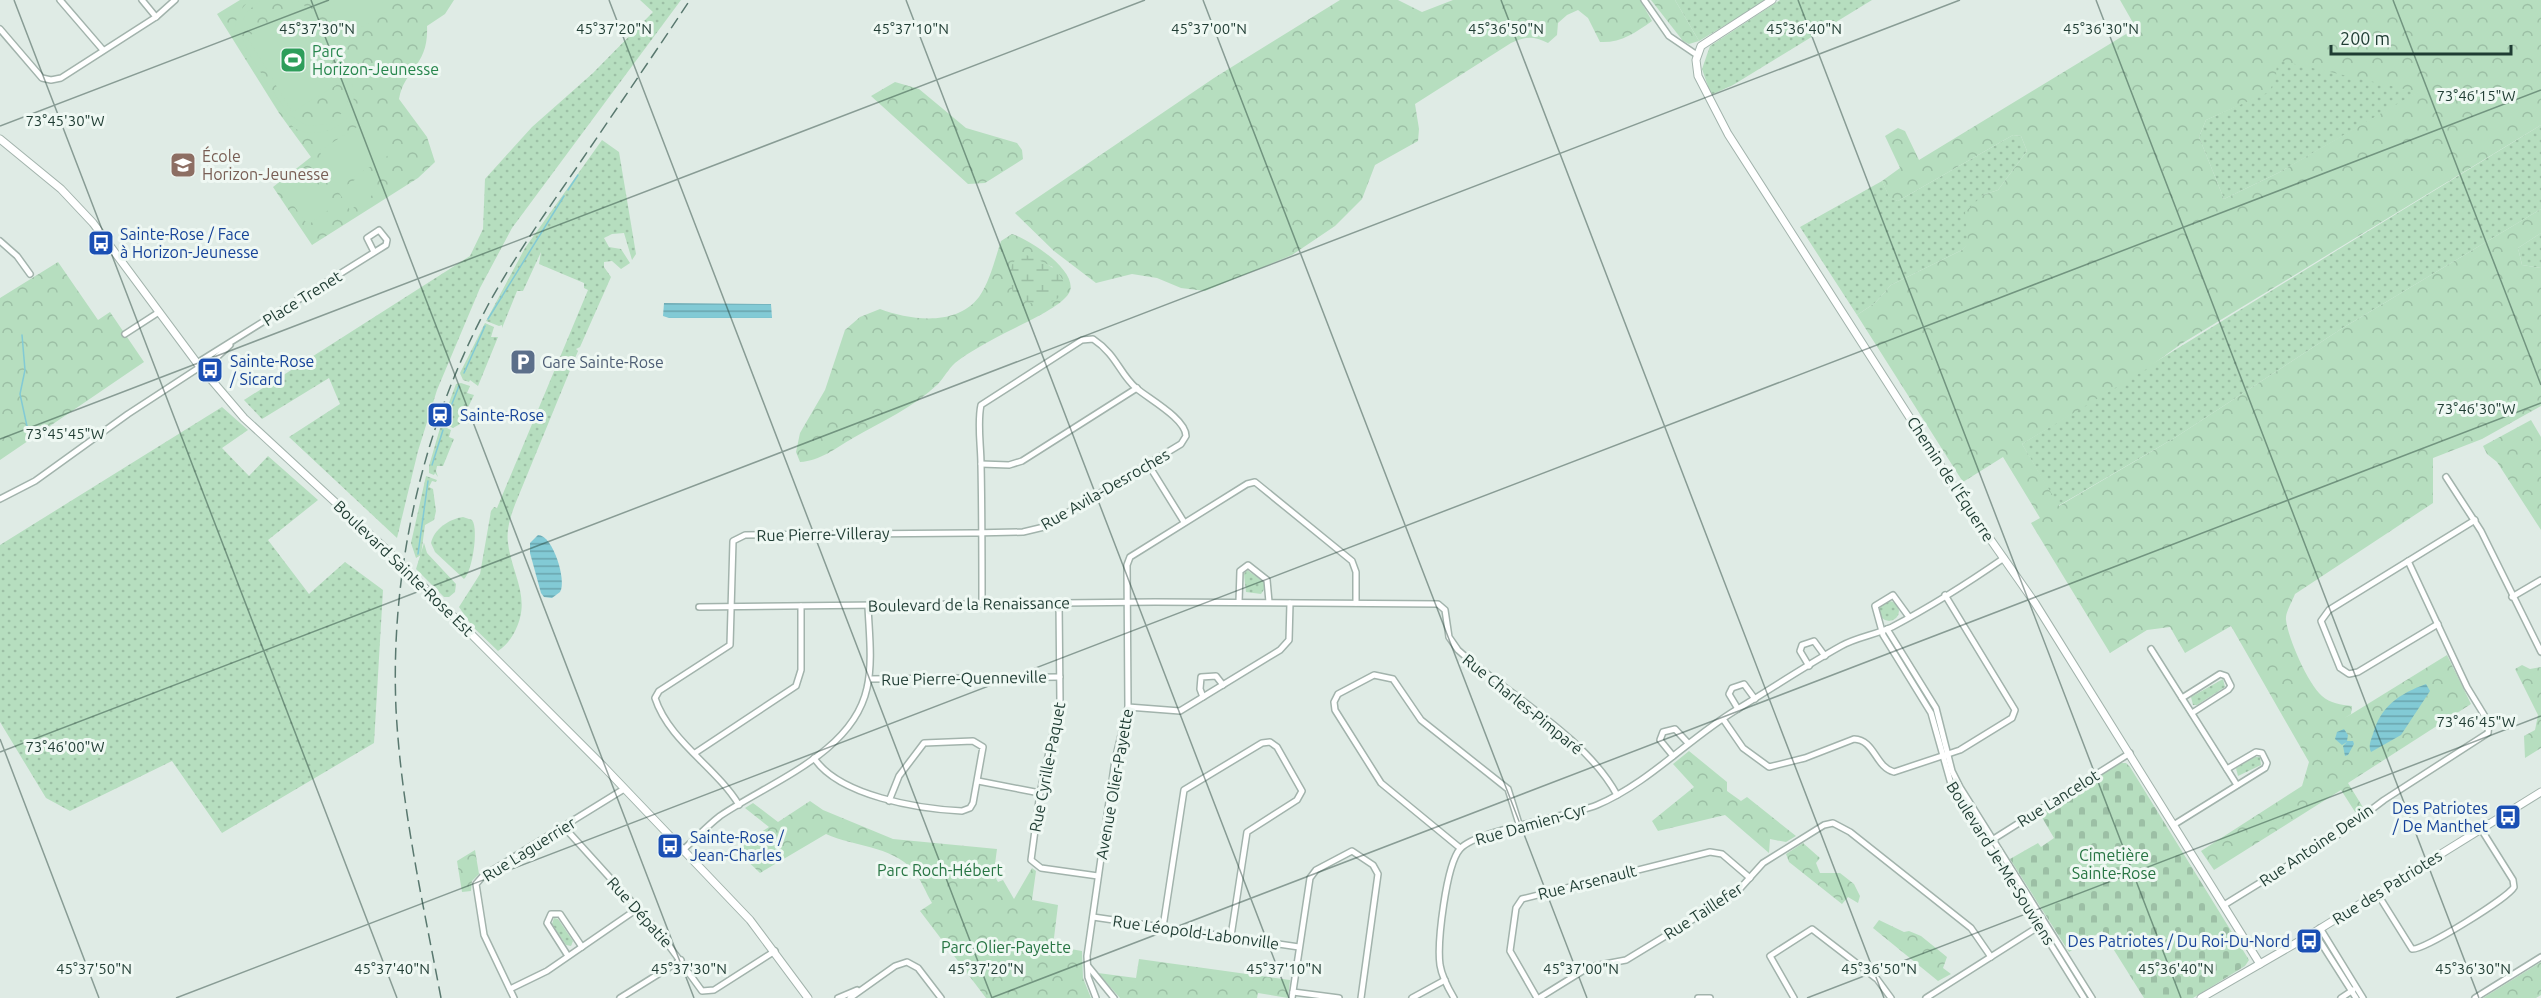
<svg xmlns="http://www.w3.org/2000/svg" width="2541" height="998" font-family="Ubuntu,sans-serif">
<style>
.grass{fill:url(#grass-dots)}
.forest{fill:url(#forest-crowns);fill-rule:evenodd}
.wetland{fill:url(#wetland-marsh)}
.cemetery{fill:url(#cemetery-stones)}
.garden{fill:#b6debf}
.water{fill:url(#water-rules)}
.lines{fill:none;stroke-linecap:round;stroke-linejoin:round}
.stream{stroke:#82cad5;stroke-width:1.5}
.minor-casing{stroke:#a2b3ac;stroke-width:8}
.tertiary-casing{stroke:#a2b3ac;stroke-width:9}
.minor{stroke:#fff;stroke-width:5}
.tertiary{stroke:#fff;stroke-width:7}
.rail{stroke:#59786f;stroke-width:1.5;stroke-dasharray:12 6;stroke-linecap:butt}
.ticks{fill:none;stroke:#1f3c33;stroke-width:1.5;stroke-opacity:0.45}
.labels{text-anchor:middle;stroke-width:6;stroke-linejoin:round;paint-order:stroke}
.leisure-label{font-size:16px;fill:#27864d;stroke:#eff8f3;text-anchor:start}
.education-label{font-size:16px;fill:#785e54;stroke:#eff8f3;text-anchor:start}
.transit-label{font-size:16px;fill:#164399;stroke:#eff8f3;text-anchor:start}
.street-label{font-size:16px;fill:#1f3c33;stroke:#eff8f3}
.service-label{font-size:16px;fill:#4e5e75;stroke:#eff8f3;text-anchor:start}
.park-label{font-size:16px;fill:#277543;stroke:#eff8f3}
.ticks-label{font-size:15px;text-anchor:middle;fill:#1f3c33;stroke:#eff8f3;stroke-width:6;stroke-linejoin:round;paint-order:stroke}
</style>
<defs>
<pattern id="grass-dots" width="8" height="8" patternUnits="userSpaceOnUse" patternTransform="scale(1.5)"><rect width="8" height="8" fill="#b6debf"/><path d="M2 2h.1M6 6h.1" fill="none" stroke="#9cbfa5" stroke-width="1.8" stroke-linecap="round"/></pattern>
<pattern id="forest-crowns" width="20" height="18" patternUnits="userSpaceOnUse" patternTransform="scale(1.5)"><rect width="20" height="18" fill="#b6debf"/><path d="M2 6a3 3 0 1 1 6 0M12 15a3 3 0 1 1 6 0" fill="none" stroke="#9cbfa5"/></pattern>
<pattern id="wetland-marsh" width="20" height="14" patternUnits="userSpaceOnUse" patternTransform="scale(1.5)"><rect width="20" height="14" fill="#b6debf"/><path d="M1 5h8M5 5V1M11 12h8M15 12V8" fill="none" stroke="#9cbfa5"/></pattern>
<pattern id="cemetery-stones" width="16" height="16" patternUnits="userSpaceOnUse" patternTransform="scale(1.5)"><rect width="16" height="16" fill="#b6debf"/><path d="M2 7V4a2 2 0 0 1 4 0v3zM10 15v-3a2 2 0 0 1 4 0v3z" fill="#9cbfa5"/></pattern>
<pattern id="water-rules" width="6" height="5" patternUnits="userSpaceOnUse" patternTransform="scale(1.5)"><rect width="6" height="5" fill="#82cad5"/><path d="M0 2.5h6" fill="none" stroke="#6aa5ad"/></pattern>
</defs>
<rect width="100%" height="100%" fill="#dfebe5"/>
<g class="grass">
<polygon points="640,0 681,0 512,228 480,288 437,390 418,451 397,538 289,437 340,404 329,378 262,419 244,400 470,256 483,229 485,179 532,127 593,73 653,12"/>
<polygon points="1675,0 1767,0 1699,41"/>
<polygon points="1780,0 1872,0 1733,85 1711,95 1702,69 1710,46"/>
<polygon points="2278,0 2482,56 2278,173 2224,199 2199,137 2206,120 2269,91"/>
<polygon points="2541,125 2541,209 2341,329 2176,437 2058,506 2022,444"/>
<polygon points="2013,135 2021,136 2027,151 1998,190 1983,195 1968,244 1962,250 1891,285 1875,303 1857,315 1800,227 1882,181 1890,198 1898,201"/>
<path d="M602 140 619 152 636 254 632 260 624 233 612 234 604 238 609 247 621 249 630 263 621 269 612 261 604 262V267L611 277 580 347 576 349 578 351 516 502C511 515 506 529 508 543 512 575 531 597 516 629 512 638 506 646 498 651L472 626 459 607 480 574 491 511 494 507 497 508 588 290 584 288V283L539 264 541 252 523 291H517L502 328V325L499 326 486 321 525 248Z"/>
<polygon points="2541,233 2541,268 2522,265 2518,248"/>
<polygon points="485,323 494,327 491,337 498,337 478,386 470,380 469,382 463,380 460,373"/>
<polygon points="461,383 470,386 467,393 474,395 460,424 453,428 444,424 443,419 456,384"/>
<polygon points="222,407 248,430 222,448 249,476 268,456 318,500 268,540 309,594 345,562 383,590 374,743 222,833 172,761 70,811 46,798 0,722 0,545"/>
<polygon points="445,427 451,430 449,437 454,439 443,466 437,466 436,471 438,477 435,473 434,475 429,473 429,466 440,428"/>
<polygon points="426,476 437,480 436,482 432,481 429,487 433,489 436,511 434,520 425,525 421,555 416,558 411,543"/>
<path d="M463 517 472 520C479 529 472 572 464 579L435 552 431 543C434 529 449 519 463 517Z"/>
<polygon points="424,543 427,553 456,584 455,592 449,597 444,597 416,569"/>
<polygon points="1247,570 1264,582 1265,588 1261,594 1246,592 1244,574"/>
<circle cx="1889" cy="611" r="10"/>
<polygon points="2223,679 2225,687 2197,705 2193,705 2191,697"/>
<polygon points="2255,757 2260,757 2261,765 2238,776 2236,768"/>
<polygon points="554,918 558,919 573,941 571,946 566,945 552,924"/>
</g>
<g class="forest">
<path d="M240 0H454L445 14 427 26C429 66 404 69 399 99L427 137 435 162 418 178 312 245 273 187 311 157 279 113 217 14Z"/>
<path d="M1340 0H1398L1422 12 1453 0H1640L1652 21C1635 33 1621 43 1600 42L1588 18 1578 10 1567 15 1558 23 1557 35 1548 43C1534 36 1525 36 1511 43L1415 104 1419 129 1418 141 1375 165 1362 199 1335 226 1292 255 1205 291 1181 288 1157 278 1132 274 1096 283 1054 251 1015 213 1214 78Z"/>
<polygon points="1651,0 1675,0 1699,41 1689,44 1683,41"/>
<path d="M2120 0H2541V125L2181 344 2145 370 2022 444 2059 506 2176 437 2341 329 2541 209V233L2518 248 2522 265 2541 268V406L2482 439 2433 458V503L2295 594C2292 602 2285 613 2286 620 2288 638 2308 684 2322 696 2330 703 2341 705 2352 706L2351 714 2345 718 2447 655 2471 704 2348 783 2364 809 2357 815 2341 790 2214 870 2201 851 2302 786 2309 762 2231 626 2185 653 2170 627 2147 630 2110 653 2031 523 2040 518 2003 457 1963 482 1857 315 1875 303 1891 285 1962 250 1968 243 1965 212 1983 195 1998 190 2027 151 2021 136 2013 135 1898 201 1890 199 1882 181 1900 168 1885 136 1898 128 1905 131 1919 160 2136 28ZM2277 60 2418 92 2278 173 2224 199 2199 137 2206 120 2269 92 2276 77Z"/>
<polygon points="895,82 919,89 966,128 1017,143 1022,150 1023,159 985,183 968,184 871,96"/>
<path d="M1012 234C1029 239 1077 270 1070 291 1064 307 1017 326 1001 335 986 343 969 352 955 363 948 369 944 378 938 384 914 407 881 422 853 438 836 448 820 461 800 462L796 452 800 433 825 390 845 330 860 317 880 309C910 320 956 327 979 297 990 281 995 259 1001 241ZM1040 262 1053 267 1013 293Z"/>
<polygon points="58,262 98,320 110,312 144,362 0,460 0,298"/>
<polygon points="2531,420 2541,437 2541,530 2497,462 2487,454 2483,446"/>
<polygon points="2522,665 2530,669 2541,667 2541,748 2525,758 2524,736 2535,730 2538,715 2515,669"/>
<polygon points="1689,751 1727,782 1727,791 1741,801 1747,797 1796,836 1786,842 1770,839 1769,853 1725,815 1658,831 1652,821 1694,787 1673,764"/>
<path d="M810 801 823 810 893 839 997 849 995 864 990 868 998 882 1003 880 1014 899 1032 868 1036 871 1032 900 1058 905 1053 946 1082 951 1083 978 1091 998H986L920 911 932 903C926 893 921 879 913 870 890 845 854 847 826 834L760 873 735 849 769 827 745 808 753 803 778 822Z"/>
<polygon points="1803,843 1820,858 1816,863 1820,873 1840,873 1854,884 1860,896 1858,903 1848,897 1842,904 1789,862 1786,854"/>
<polygon points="475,850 479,874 472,881 471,891 462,892 457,861"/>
<polygon points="1879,920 1904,932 1909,931 1921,936 1947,957 1943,968 1951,974 1938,981 1873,928"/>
<polygon points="1139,959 1290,980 1288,998 1258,993 1257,998 1120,998 1098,973 1136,978"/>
<polygon points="2541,962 2541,995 2536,998 2483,998"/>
</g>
<path class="wetland" d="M1024 254C1033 258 1046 262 1054 269 1085 296 1037 318 1013 293 1009 276 1006 263 1024 254Z"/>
<polygon class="cemetery" points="2120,763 2126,763 2130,767 2249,960 2245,966 2193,998 2144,998 2102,931 2069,952 2010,859 2038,843 2041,847 2054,838 2040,814"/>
<g class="garden">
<path d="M250 0H262C250 7 240 18 241 33 243 50 278 97 288 114L307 126 330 124 345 110 348 99 344 78 300 8 288 0H297L304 5 354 88C354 97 354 107 349 115 339 131 313 138 296 129 283 122 236 46 235 32 234 19 241 8 250 0Z"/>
<polygon points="336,0 381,0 388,11 342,39 323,8"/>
<polygon points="293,9 338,84 292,112 247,37"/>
<polygon points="368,120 389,155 341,185 319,151"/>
<polygon points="306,169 334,206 308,225 281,188"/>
<polygon points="368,171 380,190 350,210 338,191"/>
</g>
<g class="water">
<polygon points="664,303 771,304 772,318 669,318 663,316"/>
<path d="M538 535C553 535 567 581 560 592L552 598 544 597 541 593 530 553V543Z"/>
<path d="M2426 684 2430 691 2401 735 2371 752C2368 746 2371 740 2373 734 2381 706 2399 694 2426 684Z"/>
<polygon points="2344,729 2348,735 2347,741 2353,741 2354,744 2348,755 2345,756 2343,746 2347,742 2342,745 2335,739 2337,732"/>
</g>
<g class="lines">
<g class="stream">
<polyline points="568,190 578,175"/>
<polyline points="488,319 564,196"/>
<polyline points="22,335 25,370 20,394 28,431"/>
<polyline points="464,373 485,326"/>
<polyline points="446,419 459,386"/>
<polyline points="432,465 443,430"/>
<polyline points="418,554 428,481"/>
</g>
<g class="minor-casing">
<g id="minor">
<polyline points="60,0 103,50"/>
<polyline points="142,0 156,17"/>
<polyline points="1644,0 1669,36 1697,55"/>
<polyline points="0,29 42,78 51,80 61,78 156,17 175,0"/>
<polyline points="0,241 17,256 30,274"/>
<polyline points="125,334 159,312"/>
<polyline points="197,363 386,245 387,240 379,230 367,238 374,252"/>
<polyline points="203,370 230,345"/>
<polyline points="981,464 1009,465 1022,461 1137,388"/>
<polyline points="1148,464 1184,522"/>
<polyline points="2446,477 2481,531 2541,652"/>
<polyline points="0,499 35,481 128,414 200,367"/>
<polyline points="2512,597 2541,580"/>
<polyline points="1239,602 1240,571 1248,565 1267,580 1269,602"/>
<polyline points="1059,603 1060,702 1040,793 1031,860 1041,868 1098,876"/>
<path d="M699 607 1155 602 1438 604 1445 610 1449 637 1458 650C1507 694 1586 737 1617 795"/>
<polyline points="1909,617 1893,595 1875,606 1883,635 1931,713 1951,784 2084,998"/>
<polyline points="2438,624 2358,672 2349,674 2340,668 2321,621 2329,610 2475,520"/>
<polyline points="1887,629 1936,708 1952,771 1960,787 2092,998"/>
<polyline points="2151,649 2237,785"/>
<polyline points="1809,666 1800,651 1802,645 1814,641 1825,656"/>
<polyline points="869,679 1060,677"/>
<polyline points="1203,697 1200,689 1201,677 1216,676 1223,685"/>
<polyline points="2182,698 2220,674 2226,676 2231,686 2228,690 2192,713"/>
<polyline points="1128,707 1180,711 1280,650 1289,640 1290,603"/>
<polyline points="1738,709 1729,694 1732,688 1744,684 1755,699"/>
<path d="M1723 719 1743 748 1769 767 1805 758 1854 739C1875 740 1875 767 1894 772L1960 750 2012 718 2015 710 1945 595"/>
<polyline points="695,753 796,686 801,670 801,606"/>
<polyline points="1673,756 1660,740 1663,732 1675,729 1688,743"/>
<path d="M814 758C839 796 919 809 962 811L970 808 973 803 983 747 973 741 924 743 899 776 889 801"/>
<polyline points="978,781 1040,793"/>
<path d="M739 805C716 767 669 741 655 698L659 691 730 645 733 541 745 535 972 533 1023 532 1044 527 1181 444 1186 436C1186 419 1149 399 1136 388 1119 373 1117 355 1093 339L1082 340 981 405C977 423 981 446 981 465 982 511 982 558 982 604"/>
<polyline points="2175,824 2265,768 2267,763 2262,753 2256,752 2227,769"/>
<polyline points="564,827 659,932 702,991 714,990 775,951"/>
<polyline points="1992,840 2130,753"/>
<polyline points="1460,848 1381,783 1335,710 1334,702 1338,694 1374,675 1393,679 1421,720 1508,789 1520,827"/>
<path d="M683 850C695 839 707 826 720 816 770 782 853 753 867 688 873 662 869 632 868 606"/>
<path d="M2377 893 2412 949C2423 951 2508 898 2514 887L2513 880 2481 829"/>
<polyline points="2224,905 2339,834 2384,800 2488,733 2489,723 2467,687 2408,561"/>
<polyline points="1093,917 1299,947"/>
<polyline points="1163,927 1184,790 1262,743 1270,742 1277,747 1302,791 1297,800 1247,832 1231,936"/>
<polyline points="2320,928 2363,998"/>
<polyline points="2314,932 2356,998"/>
<polyline points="568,956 547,923 551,914 560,914 582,947"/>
<polyline points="1088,966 1114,998"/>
<polyline points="510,989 547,971 637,909"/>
<polyline points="1293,992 1339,998"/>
<polyline points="514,998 484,935 476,884 483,876 624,789"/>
<polyline points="620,998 681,960"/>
<polyline points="838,998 857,990"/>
<polyline points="850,998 895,966 907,962 918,968 941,998"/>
<polyline points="1096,998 1088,977 1087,956 1115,760 1128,707 1127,565 1130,557 1247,484 1255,482 1352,561 1356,572 1356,603"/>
<polyline points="1292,998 1310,878 1316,870 1352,851 1373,865 1378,874 1361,998"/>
<polyline points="1412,998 1445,980"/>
<path d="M1454 998C1448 988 1442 977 1440 965 1437 943 1446 865 1460 849 1476 830 1568 817 1597 805 1649 783 1688 739 1736 710 1771 689 1805 666 1841 646 1857 637 1875 635 1892 627 1930 607 1968 583 2004 558"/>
<polyline points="1537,998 1510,951 1516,908 1522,899 1710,852 1722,854 1750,878"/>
<polyline points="1539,998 1589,967 1626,960 1736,893 1763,863 1824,825 1833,823 1850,832 1971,928 1991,957"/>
<polyline points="1698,998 1710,998"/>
<polyline points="1794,998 1770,956 1812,929 1877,979 1891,998"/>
<polyline points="1926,998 2041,925"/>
<polyline points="2341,998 2353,990"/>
<polyline points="2475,998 2541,957"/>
</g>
</g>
<g class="tertiary-casing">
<g id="tertiary">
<polyline points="1772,0 1701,46 1696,60 1698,76 1728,134 1960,496 2035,603 2260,964"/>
<polyline points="0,139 61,189 93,223 197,363 244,418 388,551 603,766 750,920 808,998"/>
<polyline points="2201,998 2310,935 2541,792"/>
</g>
</g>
<use href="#minor" class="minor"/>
<use href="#tertiary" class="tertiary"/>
<path class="rail" d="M441 998C423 903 401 806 396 709 390 571 422 429 487 307 513 259 544 215 575 170 613 114 652 57 690 0"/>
</g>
<path class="ticks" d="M14 0 397 998M311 0 694 998M609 0 992 998M906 0 1289 998M1203 0 1587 998M1501 0 1884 998M1798 0 2181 998M2096 0 2479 998M2393 0 2541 385M0 126 329 0M0 439 1145 0M0 739 99 998M0 752 1960 0M176 998 2541 90M991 998 2541 403M1807 998 2541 716"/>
<defs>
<g id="stadium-square" transform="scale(1.35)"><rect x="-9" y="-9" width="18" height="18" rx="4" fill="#2e9e5b" stroke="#eff8f3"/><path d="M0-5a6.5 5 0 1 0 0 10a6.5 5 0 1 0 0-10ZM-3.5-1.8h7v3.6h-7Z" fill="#fff"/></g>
<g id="school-square" transform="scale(1.35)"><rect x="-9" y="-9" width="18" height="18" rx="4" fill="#8d6e63" stroke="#eff8f3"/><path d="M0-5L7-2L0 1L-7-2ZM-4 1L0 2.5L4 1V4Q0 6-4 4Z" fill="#fff"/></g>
<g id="bus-square" transform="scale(1.35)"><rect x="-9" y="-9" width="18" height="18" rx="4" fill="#1a4fb4" stroke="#eff8f3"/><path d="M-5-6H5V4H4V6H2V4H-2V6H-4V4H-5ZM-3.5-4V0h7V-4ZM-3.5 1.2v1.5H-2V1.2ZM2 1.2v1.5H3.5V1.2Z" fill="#fff"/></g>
<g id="parking-square" transform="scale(1.35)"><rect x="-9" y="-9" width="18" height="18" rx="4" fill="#5c6f8a" stroke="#eff8f3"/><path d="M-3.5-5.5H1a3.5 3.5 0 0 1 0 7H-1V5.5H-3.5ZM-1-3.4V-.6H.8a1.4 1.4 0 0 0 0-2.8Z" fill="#fff"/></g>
<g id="station-square" transform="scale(1.35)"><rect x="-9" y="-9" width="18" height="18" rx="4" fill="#1a4fb4" stroke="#eff8f3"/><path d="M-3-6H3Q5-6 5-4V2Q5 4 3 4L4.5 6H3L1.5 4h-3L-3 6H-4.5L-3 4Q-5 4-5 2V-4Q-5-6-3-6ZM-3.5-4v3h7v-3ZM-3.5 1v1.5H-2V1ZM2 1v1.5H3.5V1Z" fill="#fff"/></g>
</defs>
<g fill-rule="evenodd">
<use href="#stadium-square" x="293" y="60"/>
<use href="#school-square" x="183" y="165"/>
<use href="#bus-square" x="101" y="243"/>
<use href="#parking-square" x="523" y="362"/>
<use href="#bus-square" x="210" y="370"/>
<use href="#station-square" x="440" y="415"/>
<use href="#bus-square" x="2508" y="817"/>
<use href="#bus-square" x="670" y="846"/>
<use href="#bus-square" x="2309" y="941"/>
</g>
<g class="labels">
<g class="leisure-label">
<text x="312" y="57">Parc<tspan x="312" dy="18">Horizon-Jeunesse</tspan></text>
</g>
<g class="education-label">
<text x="202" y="162">École<tspan x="202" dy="18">Horizon-Jeunesse</tspan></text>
</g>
<g class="transit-label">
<text x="120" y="240">Sainte-Rose / Face<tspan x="120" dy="18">à Horizon-Jeunesse</tspan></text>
<text x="230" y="367">Sainte-Rose<tspan x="230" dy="18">/ Sicard</tspan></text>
<text x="460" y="421">Sainte-Rose</text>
<text x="2488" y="814" text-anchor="end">Des Patriotes<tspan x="2488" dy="18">/ De Manthet</tspan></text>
<text x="690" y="843">Sainte-Rose /<tspan x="690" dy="18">Jean-Charles</tspan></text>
<text x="2290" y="947" text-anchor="end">Des Patriotes / Du Roi-Du-Nord</text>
</g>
<g class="street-label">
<text transform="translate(302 298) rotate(-32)" y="6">Place Trenet</text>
<text transform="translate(1951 479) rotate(57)" y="6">Chemin de l'Équerre</text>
<text transform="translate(1105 489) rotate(-30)" y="6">Rue Avila-Desroches</text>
<text transform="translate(823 534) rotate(-1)" y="6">Rue Pierre-Villeray</text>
<text transform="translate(404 568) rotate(44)" y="6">Boulevard Sainte-Rose Est</text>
<text transform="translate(969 604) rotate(-1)" y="6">Boulevard de la Renaissance</text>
<text transform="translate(964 678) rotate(-1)" y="6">Rue Pierre-Quenneville</text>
<text transform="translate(1523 704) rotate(39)" y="6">Rue Charles-Pimparé</text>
<text transform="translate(1047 767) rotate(-79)" y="6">Rue Cyrille-Paquet</text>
<text transform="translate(1114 784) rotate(-80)" y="6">Avenue Olier-Payette</text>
<text transform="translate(2058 798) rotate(-32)" y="6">Rue Lancelot</text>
<text transform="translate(1531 824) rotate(-16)" y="6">Rue Damien-Cyr</text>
<text transform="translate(2316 845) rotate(-34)" y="6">Rue Antoine Devin</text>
<text transform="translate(529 849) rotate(-32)" y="6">Rue Laguerrier</text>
<text transform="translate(2001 863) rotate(58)" y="6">Boulevard Je-Me-Souviens</text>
<text transform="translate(1587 882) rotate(-14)" y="6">Rue Arsenault</text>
<text transform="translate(2387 887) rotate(-32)" y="6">Rue des Patriotes</text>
<text transform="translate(1703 911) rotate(-33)" y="6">Rue Taillefer</text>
<text transform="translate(640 912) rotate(48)" y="6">Rue Dépatie</text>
<text transform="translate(1196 932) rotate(8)" y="6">Rue Léopold-Labonville</text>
</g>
<g class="service-label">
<text x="542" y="368">Gare Sainte-Rose</text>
</g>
<g class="park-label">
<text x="2114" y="861">Cimetière<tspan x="2114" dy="18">Sainte-Rose</tspan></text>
<text x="940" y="876">Parc Roch-Hébert</text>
<text x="1006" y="953">Parc Olier-Payette</text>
</g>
</g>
<g class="ticks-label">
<text x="317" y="34">45°37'30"N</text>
<text x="614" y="34">45°37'20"N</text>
<text x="911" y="34">45°37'10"N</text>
<text x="1209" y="34">45°37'00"N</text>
<text x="1506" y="34">45°36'50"N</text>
<text x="1804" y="34">45°36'40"N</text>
<text x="2101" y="34">45°36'30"N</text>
<text x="2476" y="101">73°46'15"W</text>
<text x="65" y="126">73°45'30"W</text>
<text x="2476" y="414">73°46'30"W</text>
<text x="65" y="439">73°45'45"W</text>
<text x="2476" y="727">73°46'45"W</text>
<text x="65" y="752">73°46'00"W</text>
<text x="94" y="974">45°37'50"N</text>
<text x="392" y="974">45°37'40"N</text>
<text x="689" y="974">45°37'30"N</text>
<text x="986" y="974">45°37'20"N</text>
<text x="1284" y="974">45°37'10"N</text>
<text x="1581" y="974">45°37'00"N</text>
<text x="1879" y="974">45°36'50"N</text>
<text x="2176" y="974">45°36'40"N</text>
<text x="2473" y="974">45°36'30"N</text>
</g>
<path d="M2331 45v9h180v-9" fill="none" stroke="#1f3c33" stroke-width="3"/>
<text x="2340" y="45" font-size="18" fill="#1f3c33" stroke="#eff8f3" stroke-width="4.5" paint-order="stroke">200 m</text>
</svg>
